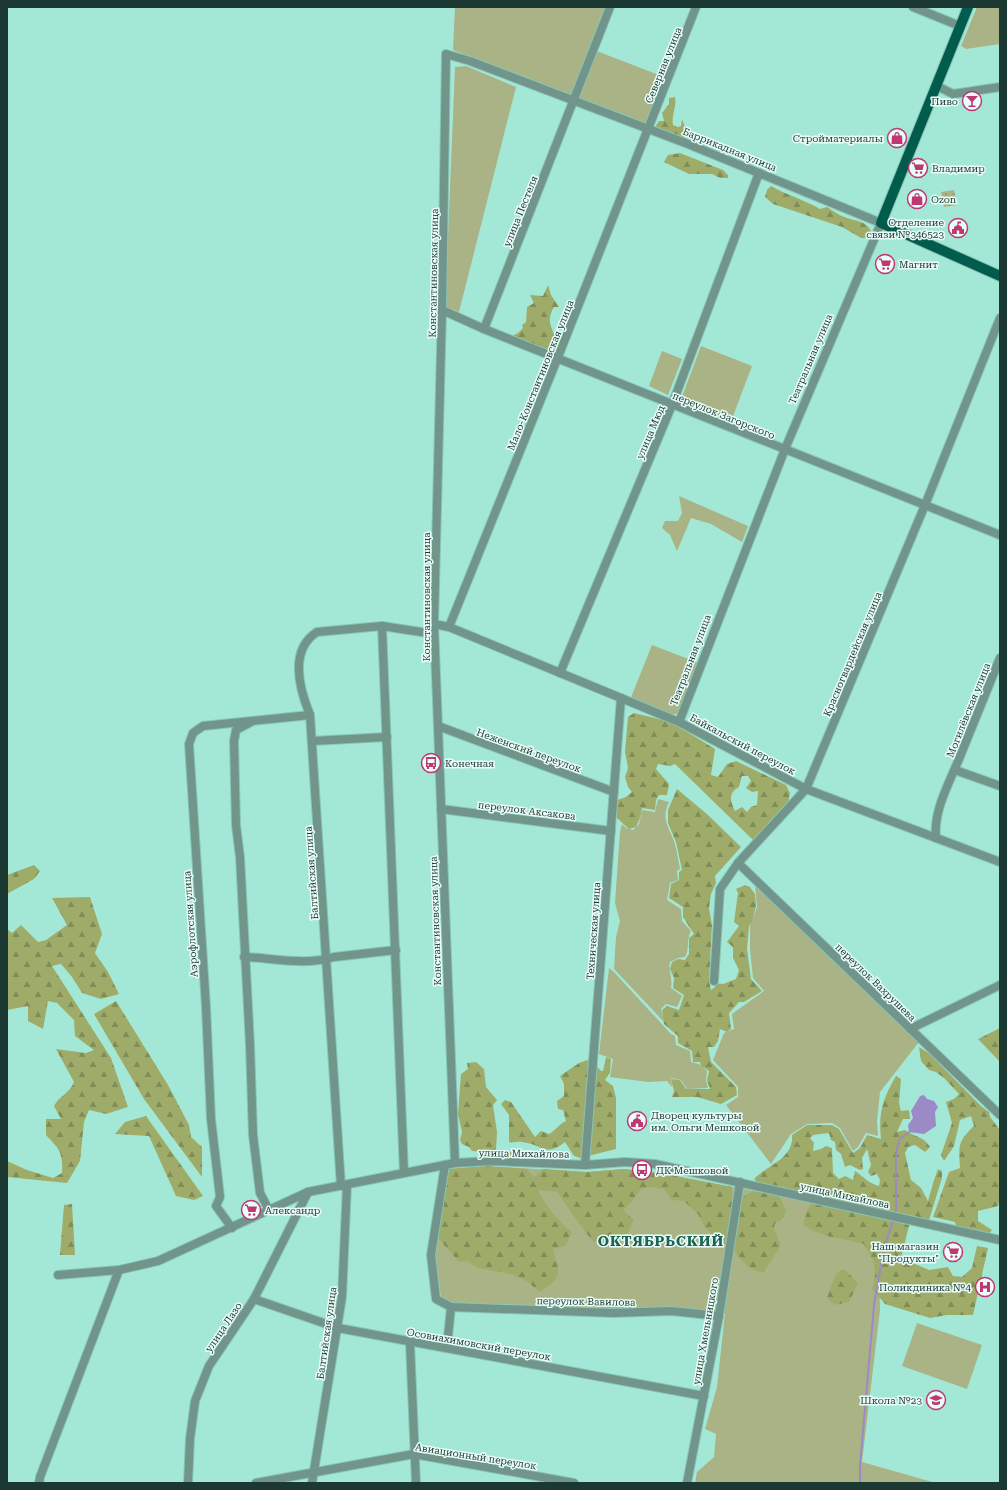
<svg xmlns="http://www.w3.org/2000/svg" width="1007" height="1490" font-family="'Roboto Serif',serif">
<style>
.grass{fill:#a9b386}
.forest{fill:url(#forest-firs);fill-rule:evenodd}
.park{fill:url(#park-dots)}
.water{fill:#9c8ac7}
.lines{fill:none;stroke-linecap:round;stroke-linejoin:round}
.stream{stroke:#9c8ac7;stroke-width:2}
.minor-casing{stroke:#88c5b6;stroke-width:10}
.major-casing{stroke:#88c5b6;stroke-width:12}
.minor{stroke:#71948b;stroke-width:8}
.major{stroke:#025c4e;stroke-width:10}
.labels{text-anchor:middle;stroke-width:3;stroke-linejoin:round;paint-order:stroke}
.street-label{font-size:10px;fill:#1c3832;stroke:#eafdf8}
.poi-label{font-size:10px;fill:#1c3832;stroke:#eafdf8;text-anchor:start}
.district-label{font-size:14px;font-weight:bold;letter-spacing:1px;fill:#1c6356;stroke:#eafdf8}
</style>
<defs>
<pattern id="forest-firs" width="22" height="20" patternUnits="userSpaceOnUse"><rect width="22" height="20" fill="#9fac69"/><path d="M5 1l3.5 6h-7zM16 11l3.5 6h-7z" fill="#818d57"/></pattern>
<pattern id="park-dots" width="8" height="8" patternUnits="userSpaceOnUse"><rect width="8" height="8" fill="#a9b386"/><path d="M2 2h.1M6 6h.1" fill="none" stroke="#89936e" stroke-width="1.8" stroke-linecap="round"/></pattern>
</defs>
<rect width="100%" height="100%" fill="#a3e8d7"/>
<g class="grass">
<polygon points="455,7 605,7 589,48 664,77 646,126 453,50"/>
<polygon points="977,7 1000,7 1000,44 966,49 961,46"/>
<polygon points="466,66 516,87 459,312 445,307 455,67"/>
<polygon points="701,346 752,366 730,424 679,405"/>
<polygon points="662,351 682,359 668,395 649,386"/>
<polygon points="679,496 748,526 742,542 711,524 691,518 677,551 670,535 662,528 665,521 678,521 682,513"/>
<polygon points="652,645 699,663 679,713 671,715 630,700"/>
<path d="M658 799 669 802C661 818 668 826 674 841 677 850 678 860 680 869L677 871 678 880 670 883 667 900 681 909 682 921 691 931C686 940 690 949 685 957L678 958 670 962C668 972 673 978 671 988L682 996 677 1007 666 1004 661 1009 664 1022 614 969 616 937 620 921 615 903 620 832 622 824 626 828 633 830 639 824 642 810 655 812Z"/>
<polygon points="755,884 919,1042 880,1092 877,1121 878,1136 866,1133 858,1147 853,1151 840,1128 832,1123 807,1124 791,1134 771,1164 726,1105 738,1097 738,1087 713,1060 724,1033 734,1029 732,1014 764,991 753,978 750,949 750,926 757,907"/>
<polygon points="609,968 613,971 671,1034 675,1036 676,1045 690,1051 691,1062 699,1064 707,1071 706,1080 708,1088 687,1089 681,1080 671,1078 672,1087 667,1081 648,1082 610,1077 613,1059 599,1054"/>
<polygon points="487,1166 587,1172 624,1169 665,1174 878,1215 880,1310 862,1462 936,1483 695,1483 697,1472 714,1457 716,1434 705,1429 717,1387 725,1313 668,1307 617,1309 497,1304 466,1304 452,1303 441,1297 435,1254 448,1169"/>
<polygon points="917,1323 982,1345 967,1389 902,1366"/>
</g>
<g class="forest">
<path d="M675 97C677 107 671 115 673 125L678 127 681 126 682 119 687 132 683 140 654 129 659 121H664L662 113 669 104V98Z"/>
<polygon points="680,153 723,170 728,175 728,178 720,178 712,174 689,174 664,162 668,155"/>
<path d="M771 186C787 195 805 200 820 209L827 207C833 211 840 216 847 218 856 221 866 221 871 231L869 238H861L842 227 773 204 765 197 767 190Z"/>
<path d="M548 285 551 295 559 307H554C548 317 549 323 554 334L561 336 558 345 552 352 512 336 518 333 523 328 522 325 526 322 527 307 534 303 530 295 543 296Z"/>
<path d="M634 713 671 722 715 749 711 775 718 777 727 764 736 761 786 785 790 793 788 804 753 840 675 764 670 766 658 764 656 769 669 784 667 795H659L656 800 655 810 642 808 640 818 636 827 629 829 617 818V800L626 797 632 792 628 787 625 777 628 768 625 752 628 717ZM742 776H748L751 781 746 788 752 792 758 791 757 805 751 807 747 812 742 807 735 811C730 801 728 793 739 787Z"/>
<polygon points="677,789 708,815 741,847 715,876 716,883 711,894 709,908 712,925 709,981 711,990 715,987 715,983 723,984 736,979 739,970 733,958 733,947 727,942 739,926 734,922 738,893 736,889 745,885 750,887 755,894 756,906 752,922 749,926 747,949 751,979 762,991 744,1002 739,1002 729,1013 731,1029 727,1032 720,1029 718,1041 714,1047 708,1047 711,1062 736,1087 737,1095 721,1104 697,1097 672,1097 674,1091 671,1079 680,1080 686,1089 710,1089 707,1080 709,1071 701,1066 700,1062 693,1062 692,1051 678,1043 678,1036 664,1024 662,1010 667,1006 679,1010 684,995 673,988 674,978 670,969 672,962 678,959 685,960 689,954 689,938 694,934 683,917 683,907 669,898 671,884 679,880 679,872 682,870 676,842 668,823 668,810"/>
<polygon points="34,865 40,871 34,879 7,894 7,875"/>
<path d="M90 897 102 934 95 953 108 972 119 994 101 999 82 993 72 977 61 964 52 966 111 1058 128 1107 106 1114 89 1110 84 1122 80 1161 67 1183 7 1177V1161L27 1170 53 1178 62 1173C63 1152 60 1150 46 1135V1119H61L54 1106C59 1096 70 1093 74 1082L56 1049 86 1053 94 1050 75 1036 74 1020 57 1003 48 1001 43 1029 28 1021V1006L7 1010V929L12 933 21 925 38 942 46 940 67 925 52 898Z"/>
<polygon points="116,1001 168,1085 189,1125 191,1137 202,1147 202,1177 144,1099 94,1014"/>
<polygon points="1000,1028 1000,1062 978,1039"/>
<path d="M919 1047 930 1054 981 1106 989 1112 990 1117 1000 1130V1197L998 1206 978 1211V1221L992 1230 989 1234 956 1226 955 1222 933 1217 949 1172 960 1168C959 1146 957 1142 974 1126L971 1116 960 1120 954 1146 944 1161 941 1155 952 1123 946 1102 954 1099 959 1094 944 1078 936 1072 929 1070 921 1061Z"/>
<path d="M606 1057 611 1059 610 1072 605 1080 613 1086 616 1098V1149L580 1158 574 1156 565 1142C545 1158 542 1144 522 1142 518 1141 514 1143 509 1142V1115L501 1104 505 1100 511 1102 535 1137 541 1131 549 1134C556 1130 559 1124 566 1121L563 1110 558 1109 557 1101 564 1096V1084L560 1076 579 1063 590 1059 601 1071H603Z"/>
<polygon points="476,1062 484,1069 486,1087 497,1100 493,1105 497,1132 496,1150 557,1157 557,1160 489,1158 482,1152 472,1151 469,1147 462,1144 460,1140 462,1132 458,1114 461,1074 468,1069 467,1063"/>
<path d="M896 1076 901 1079 899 1103 901 1111 909 1110 910 1119H903L897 1132 905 1130C914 1137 924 1136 930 1147L925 1152 915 1145 908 1147 905 1153 911 1180 921 1188 928 1201 934 1180 938 1169 942 1171V1178L929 1220 924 1221 922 1218 757 1182 754 1179C767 1165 794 1159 792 1135L807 1125H832L839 1129 853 1153 860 1148 867 1135 881 1139C878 1113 883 1098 896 1076ZM829 1133 831 1140 835 1142 836 1150 841 1154 845 1167 850 1165 860 1170 863 1169 862 1158 867 1149 871 1165 868 1172 871 1176 877 1174 880 1180 879 1186C868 1183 864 1177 855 1171L853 1180 845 1176 839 1179 833 1173 832 1148 826 1146 821 1149 813 1151 814 1143 810 1138 813 1135Z"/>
<polygon points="146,1116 203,1196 194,1200 176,1196 149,1136 115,1134 125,1122"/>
<path d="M487 1166 527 1169 534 1177 543 1169 587 1172 624 1169 665 1174 732 1187 733 1209 726 1245 705 1228 698 1214 684 1201 672 1200 664 1189 651 1187 641 1189 629 1205 623 1210 634 1220 628 1233 618 1237 594 1242C580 1227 569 1208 557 1192L538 1190C546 1206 558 1221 572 1232L565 1246 553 1249C560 1274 563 1278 539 1292L528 1282 511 1274 478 1268 467 1261 459 1262 437 1237 448 1169Z"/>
<path d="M753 1191 779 1196 786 1210 782 1220 775 1223 774 1228 781 1245 764 1272C751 1273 739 1259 733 1248L739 1219 737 1212 739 1199Z"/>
<path d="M812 1202 910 1222 901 1258 929 1270 948 1267 953 1276 962 1277 972 1268 977 1246 988 1248 973 1315H947L930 1318 885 1304 872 1289C878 1268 875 1263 864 1244 843 1238 822 1238 803 1225L807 1211Z"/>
<polygon points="72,1204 75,1255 60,1255 64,1205"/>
<polygon points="840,1270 845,1270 858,1283 849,1302 835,1305 827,1298 835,1276"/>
</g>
<polygon class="park" points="954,190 957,205 944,207 941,192"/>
<polygon class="water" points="924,1095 927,1099 934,1101 938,1107 935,1112 936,1126 924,1134 909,1132 908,1125 913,1118 911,1111 920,1096"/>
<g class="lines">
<g class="stream">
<path d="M895 1214C899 1198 891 1151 901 1138 903 1136 907 1134 909 1132"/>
<polyline points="860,1483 860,1466 874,1305 884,1249 894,1218"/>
</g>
<g class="minor-casing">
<g id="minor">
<polyline points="913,7 960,26"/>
<polyline points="937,86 953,94 1000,87"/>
<polyline points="442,310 484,329 1000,535"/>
<polyline points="484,329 610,7"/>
<polyline points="434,624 449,627 679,722 806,789 1000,862"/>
<polyline points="382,626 404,1173"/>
<polyline points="449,627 558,357 696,7"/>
<polyline points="560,673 672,405 759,173"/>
<polyline points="251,722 236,730 234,741 236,825 240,857 250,1045 253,1135 260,1193 269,1210"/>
<polyline points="438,726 614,792"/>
<polyline points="312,741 387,737"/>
<polyline points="955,770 1000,786"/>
<polyline points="441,809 611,831"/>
<path d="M936 838C933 809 951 780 961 754 974 722 987 690 1000 658"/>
<polyline points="738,863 1000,1115"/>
<path d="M244 957C273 958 305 966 334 957L396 950"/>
<polyline points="714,981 720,889 738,863 806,789 925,505 1000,318"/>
<polyline points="910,1029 1000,985"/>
<polyline points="455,1163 434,624 442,310 446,54 470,61 688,144 881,223 785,449 679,722"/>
<polyline points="445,1165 431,1255 436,1299 451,1307 614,1313 671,1311 719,1316"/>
<polyline points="585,1165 621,698"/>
<path d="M341 1186 310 715C299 688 289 650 317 632L382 626 434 634"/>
<polyline points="232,1228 216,1206 220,1197 211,1119 206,1007 189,744 193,733 203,726 310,715"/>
<polyline points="58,1275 119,1270 158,1261 308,1192 455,1163 491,1161 585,1165 625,1162 655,1164 1000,1240"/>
<polyline points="254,1299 338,1328 704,1396"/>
<polyline points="410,1343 416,1483"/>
<polyline points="447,1347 451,1307"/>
<polyline points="39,1483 40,1477 119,1270"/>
<polyline points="188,1483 190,1439 195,1401 209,1366 254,1299 308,1192"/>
<polyline points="256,1483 414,1454 574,1483"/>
<polyline points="312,1483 342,1297 347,1185"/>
<polyline points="687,1483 719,1316 740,1182"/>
</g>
</g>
<g class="major-casing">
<polyline id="major" points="968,7 881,223 1000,276"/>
</g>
<use href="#minor" class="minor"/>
<use href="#major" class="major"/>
</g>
<defs>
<g id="bar-ring" transform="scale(1)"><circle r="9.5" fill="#eafdf8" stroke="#bf3773" stroke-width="1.5"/><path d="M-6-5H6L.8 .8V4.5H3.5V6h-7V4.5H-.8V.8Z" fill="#bf3773"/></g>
<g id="shop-ring" transform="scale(1)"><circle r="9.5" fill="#eafdf8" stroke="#bf3773" stroke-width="1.5"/><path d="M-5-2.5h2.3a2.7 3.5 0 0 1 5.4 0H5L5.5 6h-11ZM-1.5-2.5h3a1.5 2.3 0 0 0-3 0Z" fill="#bf3773"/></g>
<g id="supermarket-ring" transform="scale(1)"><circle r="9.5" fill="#eafdf8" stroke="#bf3773" stroke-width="1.5"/><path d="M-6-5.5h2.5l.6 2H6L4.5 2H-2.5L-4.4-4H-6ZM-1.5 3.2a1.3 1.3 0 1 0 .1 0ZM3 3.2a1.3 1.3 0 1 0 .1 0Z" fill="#bf3773"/></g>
<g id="civic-ring" transform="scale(1)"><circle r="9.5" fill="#eafdf8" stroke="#bf3773" stroke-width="1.5"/><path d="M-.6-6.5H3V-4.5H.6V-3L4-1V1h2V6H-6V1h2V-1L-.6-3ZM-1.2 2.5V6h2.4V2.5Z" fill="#bf3773"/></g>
<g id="bus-ring" transform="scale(1)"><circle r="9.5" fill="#eafdf8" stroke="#bf3773" stroke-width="1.5"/><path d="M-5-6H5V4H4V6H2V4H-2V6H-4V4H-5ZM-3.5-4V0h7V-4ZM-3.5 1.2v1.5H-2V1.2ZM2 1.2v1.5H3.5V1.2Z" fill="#bf3773"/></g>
<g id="hospital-ring" transform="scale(1)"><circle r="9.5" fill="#eafdf8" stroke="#bf3773" stroke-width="1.5"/><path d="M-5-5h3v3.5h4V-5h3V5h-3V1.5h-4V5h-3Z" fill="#bf3773"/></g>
<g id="school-ring" transform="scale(1)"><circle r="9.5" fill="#eafdf8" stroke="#bf3773" stroke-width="1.5"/><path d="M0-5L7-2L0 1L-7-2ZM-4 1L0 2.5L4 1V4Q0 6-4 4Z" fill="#bf3773"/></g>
</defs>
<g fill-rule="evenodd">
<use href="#bar-ring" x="972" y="101"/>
<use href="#shop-ring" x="897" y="138"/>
<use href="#supermarket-ring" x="918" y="168"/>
<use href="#shop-ring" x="917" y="199"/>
<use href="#civic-ring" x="958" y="228"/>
<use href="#supermarket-ring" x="885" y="264"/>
<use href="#bus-ring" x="431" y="763"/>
<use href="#civic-ring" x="637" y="1121"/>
<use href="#bus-ring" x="642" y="1170"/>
<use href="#supermarket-ring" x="251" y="1210"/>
<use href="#supermarket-ring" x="953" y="1252"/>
<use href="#hospital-ring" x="985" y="1287"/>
<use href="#school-ring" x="936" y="1400"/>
</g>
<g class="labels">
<g class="street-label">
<text transform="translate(663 65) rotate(-68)" y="4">Северная улица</text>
<text transform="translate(730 149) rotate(22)" y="4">Баррикадная улица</text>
<text transform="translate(520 211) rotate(-68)" y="4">улица Пестеля</text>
<text transform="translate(433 273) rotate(-89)" y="4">Константиновская улица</text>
<text transform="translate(810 359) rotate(-67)" y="4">Театральная улица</text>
<text transform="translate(540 375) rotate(-68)" y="4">Мало-Константиновская улица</text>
<text transform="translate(724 415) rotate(22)" y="4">переулок Загорского</text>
<text transform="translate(650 432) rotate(-67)" y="4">улица Мюд</text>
<text transform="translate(426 597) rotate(-90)" y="4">Константиновская улица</text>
<text transform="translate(852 654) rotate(-67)" y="4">Красногвардейская улица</text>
<text transform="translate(690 660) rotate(-69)" y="4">Театральная улица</text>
<text transform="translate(968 710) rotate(-68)" y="4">Могилёвская улица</text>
<text transform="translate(743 744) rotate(28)" y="4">Байкальский переулок</text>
<text transform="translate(529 750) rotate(20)" y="4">Неженский переулок</text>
<text transform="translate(527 810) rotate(7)" y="4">переулок Аксакова</text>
<text transform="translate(311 873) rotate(-94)" y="4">Балтийская улица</text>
<text transform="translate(435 921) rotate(-92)" y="4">Константиновская улица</text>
<text transform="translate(190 924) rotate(-94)" y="4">Аэрофлотская улица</text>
<text transform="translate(593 931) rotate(-86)" y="4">Техническая улица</text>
<text transform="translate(876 982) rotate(44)" y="4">переулок Вахрушева</text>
<text transform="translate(524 1153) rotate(1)" y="4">улица Михайлова</text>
<text transform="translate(845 1195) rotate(12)" y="4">улица Михайлова</text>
<text transform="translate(586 1301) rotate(1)" y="4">переулок Вавилова</text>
<text transform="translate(223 1327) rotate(-56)" y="4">улица Лазо</text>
<text transform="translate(705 1331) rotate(-80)" y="4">улица Хмельницкого</text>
<text transform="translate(326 1333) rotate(-82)" y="4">Балтийская улица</text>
<text transform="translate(479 1344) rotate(10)" y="4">Осовиахимовский переулок</text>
<text transform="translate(476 1456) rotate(9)" y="4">Авиационный переулок</text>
</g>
<g class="poi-label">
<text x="958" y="105" text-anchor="end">Пиво</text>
<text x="883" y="142" text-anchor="end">Стройматериалы</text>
<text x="932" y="172">Владимир</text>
<text x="931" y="203">Ozon</text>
<text x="944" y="226" text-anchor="end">Отделение<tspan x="944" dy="12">связи №346523</tspan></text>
<text x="899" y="268">Магнит</text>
<text x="445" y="767">Конечная</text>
<text x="651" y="1119">Дворец культуры<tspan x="651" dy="12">им. Ольги Мешковой</tspan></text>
<text x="656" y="1174">ДК Мешковой</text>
<text x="265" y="1214">Александр</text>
<text x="939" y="1250" text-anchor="end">Наш магазин<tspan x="939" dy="12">"Продукты"</tspan></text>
<text x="971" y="1291" text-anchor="end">Поликдиника №4</text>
<text x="922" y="1404" text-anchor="end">Школа №23</text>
</g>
<g class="district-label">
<text x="661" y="1246">ОКТЯБРЬСКИЙ</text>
</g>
</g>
<rect width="1007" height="1490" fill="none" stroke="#1c3832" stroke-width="16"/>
</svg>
